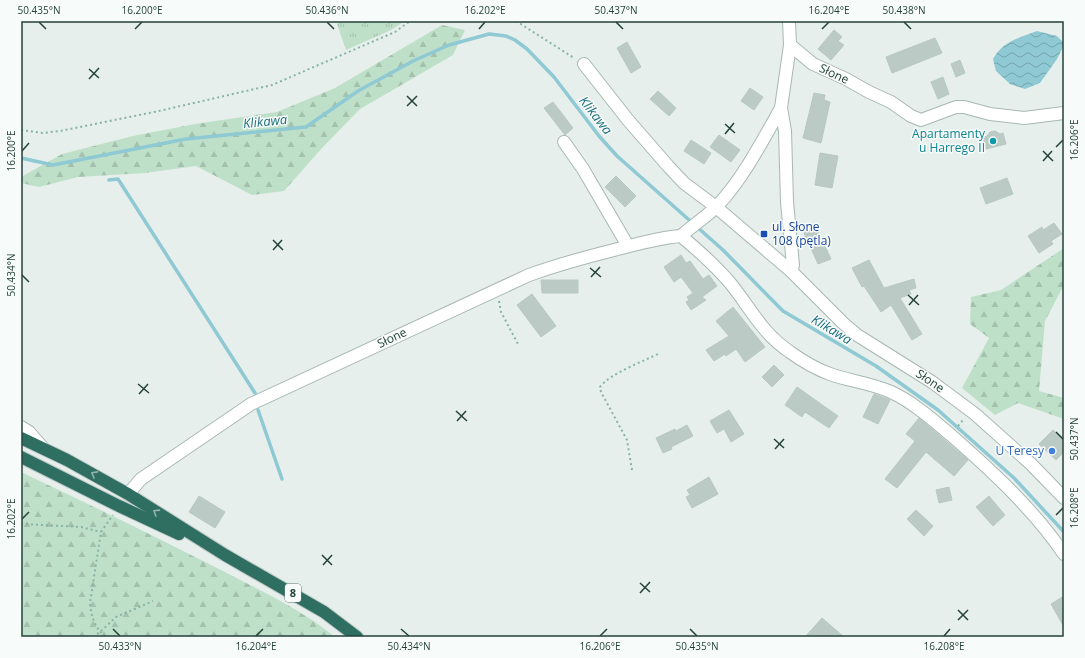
<svg xmlns="http://www.w3.org/2000/svg" width="1085" height="658" font-family="'Open Sans',sans-serif">
<style>
.grass{fill:url(#grass-tufts)}
.forest{fill:url(#forest-firs)}
.water{fill:url(#water-waves)}
.lines{fill:none;stroke-linecap:round;stroke-linejoin:round}
.stream{stroke:#8ec9d4;stroke-width:3.5}
.building{fill:#bbcac4;stroke:#b8c9c2}
.minor-casing{stroke:#a8b8b2;stroke-width:14}
.highway-casing{stroke:#c2cac8;stroke-width:14}
.path{stroke:#86b3a5;stroke-width:2;stroke-dasharray:2 3;stroke-linecap:butt}
.minor{stroke:#fff;stroke-width:12}
.highway{stroke:#2f6f62;stroke-width:12}
.oneway{stroke:#93b5ae}
.ticks{fill:none;stroke:#24423a;stroke-width:1.5}
.culture-dot{fill:#0f9aa8;stroke:#f7fbf9;stroke-width:1.5}
.transit-dot{fill:#1a4fb4;stroke:#f7fbf9;stroke-width:1.5}
.shop-dot{fill:#3f7fe0;stroke:#f7fbf9;stroke-width:1.5}
.labels{text-anchor:middle;stroke-width:3;stroke-linejoin:round;paint-order:stroke}
.shield{fill:#f7fbf9;stroke:#637a73;stroke-width:1}
.shield-label{font-size:11px;font-weight:bold;fill:#24423a}
.street-label{font-size:12px;fill:#24423a;stroke:#f7fbf9}
.culture-label{font-size:12px;fill:#0d838f;stroke:#f7fbf9;text-anchor:end}
.transit-label{font-size:12px;fill:#164399;stroke:#f7fbf9;text-anchor:start}
.shop-label{font-size:12px;fill:#366cbe;stroke:#f7fbf9;text-anchor:end}
.water-label{font-size:13px;font-style:italic;fill:#1c6f80;stroke:#f7fbf9}
.neatline{fill:none;stroke:#24423a;stroke-width:1.5}
.ticks-label{font-size:10px;text-anchor:middle;fill:#24423a}
</style>
<defs>
<pattern id="grass-tufts" width="24" height="20" patternUnits="userSpaceOnUse"><rect width="24" height="20" fill="#bfe0c8"/><path d="M3 7l-1-3M5 7V3M7 7l1-3M15 17l-1-3M17 17v-4M19 17l1-3" fill="none" stroke="#a4c1ad"/></pattern>
<pattern id="forest-firs" width="22" height="20" patternUnits="userSpaceOnUse"><rect width="22" height="20" fill="#bfe0c8"/><path d="M5 1l3.5 6h-7zM16 11l3.5 6h-7z" fill="#a4c1ad"/></pattern>
<pattern id="water-waves" width="16" height="10" patternUnits="userSpaceOnUse"><rect width="16" height="10" fill="#8ec9d4"/><path d="M0 5q4-4 8 0t8 0" fill="none" stroke="#74a5ad"/></pattern>
</defs>
<rect width="100%" height="100%" fill="#e6efeb"/>
<polygon class="grass" points="336,21 405,21 391,30 346,50"/>
<g class="forest">
<polygon points="442,25 465,30 453,55 360,109 322,148 284,191 252,195 196,166 145,173 78,177 39,187 21,183 21,177 62,154 133,136 195,124 277,112 335,88"/>
<polygon points="1064,248 1064,285 1045,321 1039,391 1064,398 1064,419 1018,403 995,415 962,388 989,338 970,324 971,297 1001,290"/>
<path d="M21 472C87 503 152 535 217 568 257 589 300 608 335 637H21Z"/>
</g>
<path class="water" d="M1037 31 1057 36 1064 43V45L1057 59 1040 83 1025 89 1010 84 996 71 993 59C1003 41 1019 38 1037 31Z"/>
<g class="lines">
<g class="stream">
<polyline points="21,158 53,165 186,139 306,127 358,91 413,61 449,45 489,34 506,36 515,40 527,49 554,77 599,136 617,156 723,250 783,311 876,366 938,410 1014,478 1064,532"/>
<polyline points="109,180 118,179 255,393"/>
<polyline points="258,410 282,479"/>
</g>
</g>
<g class="building">
<polygon points="834,30 842,37 838,41 844,45 831,60 818,49"/>
<polygon points="935,38 942,53 892,73 886,57"/>
<polygon points="627,42 641,67 631,73 617,48"/>
<polygon points="960,60 965,73 956,77 951,64"/>
<polygon points="943,77 949,94 938,99 931,82"/>
<polygon points="750,88 763,97 754,110 741,101"/>
<polygon points="658,91 676,108 669,116 650,99"/>
<polygon points="814,93 825,95 824,100 830,102 821,143 803,138"/>
<polygon points="553,102 573,128 565,135 544,108"/>
<polygon points="995,131 1000,134 1003,133 1006,144 982,150 979,139 987,136 990,132"/>
<polygon points="719,135 740,150 731,162 710,147"/>
<polygon points="691,140 711,153 704,164 684,151"/>
<polygon points="820,153 838,156 832,188 815,185"/>
<polygon points="616,176 636,196 625,207 605,187"/>
<polygon points="1007,178 1013,194 986,204 980,188"/>
<polygon points="1054,223 1062,234 1051,241 1053,244 1039,253 1028,236 1042,227 1043,230"/>
<polygon points="816,227 831,259 818,264 804,233"/>
<polygon points="681,255 686,263 690,261 703,279 709,275 717,286 702,297 706,300 691,310 686,302 689,300 687,297 693,293 681,277 674,282 664,267"/>
<polygon points="869,260 884,288 914,279 916,288 909,290 911,294 900,298 922,334 912,340 891,305 881,312 864,286 862,287 852,268"/>
<polygon points="541,280 578,280 578,293 542,293"/>
<polygon points="532,294 556,326 541,337 517,305"/>
<polygon points="733,307 765,347 745,362 736,349 726,356 725,354 714,361 706,350 729,336 716,321"/>
<polygon points="774,365 784,375 772,387 762,377"/>
<polygon points="797,387 838,416 829,428 805,412 802,417 785,405"/>
<polygon points="874,394 890,400 878,424 863,417"/>
<polygon points="729,410 744,434 731,442 724,429 717,433 710,421"/>
<polygon points="919,418 968,460 954,476 926,452 897,488 885,479 915,441 906,434"/>
<polygon points="687,425 693,436 671,447 672,449 663,453 656,438 675,429 676,431"/>
<polygon points="1053,430 1064,440 1064,452 1056,460 1039,444"/>
<polygon points="709,477 718,494 692,508 686,497 690,495 687,490"/>
<polygon points="949,487 952,500 939,503 936,490"/>
<polygon points="199,496 225,512 215,528 189,512"/>
<polygon points="989,496 1005,515 993,526 976,507"/>
<polygon points="916,510 933,526 924,536 907,519"/>
<polygon points="1064,596 1064,627 1051,604"/>
<polygon points="822,618 844,637 805,637"/>
</g>
<g class="lines">
<g class="minor-casing">
<g id="minor">
<polyline points="789,21 790,45 781,108 785,131 787,202 793,265 791,271"/>
<polyline points="790,45 813,64 846,79 869,92 891,102 911,116 921,120 956,107 964,107 990,114 1024,118 1064,113"/>
<polyline points="584,64 628,120 668,166 684,183 716,207 791,271 843,323 857,335 932,382 975,414 1031,464 1064,498"/>
<polyline points="564,142 583,169 628,246"/>
<path d="M681 236C699 251 716 266 731 284 751 309 762 333 790 352 801 360 816 369 830 374 849 381 871 383 891 392 913 402 933 420 952 436 993 472 1033 509 1064 554"/>
<path d="M681 236C692 226 706 217 717 206 742 180 763 140 781 108"/>
<polyline points="21,427 29,432 43,448"/>
<path d="M128 494 141 479 251 404 529 275C557 265 586 257 614 250 636 244 658 238 681 236"/>
</g>
</g>
<g class="highway-casing">
<g id="highway">
<polyline points="21,438 67,460 128,494 225,555 324,612 357,637"/>
<polyline points="21,457 119,506 179,534"/>
</g>
</g>
<g class="path">
<polyline points="516,21 574,58"/>
<polyline points="21,130 43,133 60,131 159,111 272,85 395,32 410,21"/>
<polyline points="499,301 501,312 518,344"/>
<polyline points="958,426 964,419"/>
<path d="M632 470 627 440 601 392 600 387C609 374 644 361 660 353"/>
<polyline points="21,524 81,527 101,532"/>
<polyline points="93,637 100,632 116,617 153,601"/>
<path d="M105 637C95 627 91 617 90 603L101 532 113 515"/>
</g>
<use href="#minor" class="minor"/>
<use href="#highway" class="highway"/>
</g>
<defs><path id="oneway-chevron" d="M-2-3.5L2.5 0L-2 3.5" fill="none" stroke-width="1.6" stroke-linecap="round" stroke-linejoin="round"/></defs>
<g class="oneway">
<use href="#oneway-chevron" transform="translate(94 474) rotate(-151)"/>
<use href="#oneway-chevron" transform="translate(156 512) rotate(-148)"/>
</g>
<path class="ticks" d="M39 22 46 29M327 22 334 29M616 22 623 29M904 22 911 29M135 29 142 22M479 29 485 22M822 29 829 22M89 69 99 78M89 79 99 68M407 96 417 106M407 106 417 96M725 124 735 133M725 134 734 123M1056 147 1063 140M22 151 29 143M1043 151 1053 161M1043 161 1052 151M273 240 283 250M273 250 282 240M590 268 601 277M22 275 29 282M591 277 600 267M908 295 919 305M909 305 918 295M138 384 149 393M139 394 148 384M456 411 467 421M457 421 466 411M1056 432 1063 439M774 439 784 448M775 449 784 439M1056 515 1063 508M22 519 29 512M322 555 332 565M323 565 332 555M640 583 650 592M640 593 650 582M958 610 968 620M958 620 968 610M113 629 120 636M401 629 409 636M690 629 697 636M256 636 263 629M600 636 607 629M944 636 950 629"/>
<circle class="culture-dot" cx="993" cy="141" r="4"/>
<rect class="transit-dot" x="760" y="230" width="8" height="8" rx="2"/>
<circle class="shop-dot" cx="1052" cy="451" r="4"/>
<g class="labels">
<rect class="shield" x="285" y="584" width="16" height="18" rx="3"/>
<g class="shield-label">
<text x="293" y="597">8</text>
</g>
<g class="street-label">
<text transform="translate(834 74) rotate(25)" y="4">Słone</text>
<text transform="translate(392 338) rotate(-25)" y="4">Słone</text>
<text transform="translate(930 381) rotate(34)" y="4">Słone</text>
</g>
<g class="culture-label">
<text x="985" y="138">Apartamenty<tspan x="985" dy="14">u Harrego II</tspan></text>
</g>
<g class="transit-label">
<text x="772" y="231">ul. Słone<tspan x="772" dy="14">108 (pętla)</tspan></text>
</g>
<g class="shop-label">
<text x="1044" y="455">U Teresy</text>
</g>
<g class="water-label">
<text transform="translate(596 115) rotate(52)" y="5">Klikawa</text>
<text transform="translate(265 121) rotate(-6)" y="5">Klikawa</text>
<text transform="translate(832 329) rotate(31)" y="5">Klikawa</text>
</g>
</g>
<rect width="1085" height="658" fill="none" stroke="#f7fbf9" stroke-width="44"/>
<rect x="22" y="22" width="1041" height="614" class="neatline"/>
<g class="ticks-label">
<text x="39" y="14">50.435°N</text>
<text x="142" y="14">16.200°E</text>
<text x="327" y="14">50.436°N</text>
<text x="485" y="14">16.202°E</text>
<text x="616" y="14">50.437°N</text>
<text x="829" y="14">16.204°E</text>
<text x="904" y="14">50.438°N</text>
<text transform="translate(1074 140) rotate(-90)" y="4">16.206°E</text>
<text transform="translate(11 151) rotate(-90)" y="4">16.200°E</text>
<text transform="translate(11 275) rotate(-90)" y="4">50.434°N</text>
<text transform="translate(1074 439) rotate(-90)" y="4">50.437°N</text>
<text transform="translate(1074 508) rotate(-90)" y="4">16.208°E</text>
<text transform="translate(11 519) rotate(-90)" y="4">16.202°E</text>
<text x="120" y="650">50.433°N</text>
<text x="256" y="650">16.204°E</text>
<text x="409" y="650">50.434°N</text>
<text x="600" y="650">16.206°E</text>
<text x="697" y="650">50.435°N</text>
<text x="944" y="650">16.208°E</text>
</g>
</svg>
